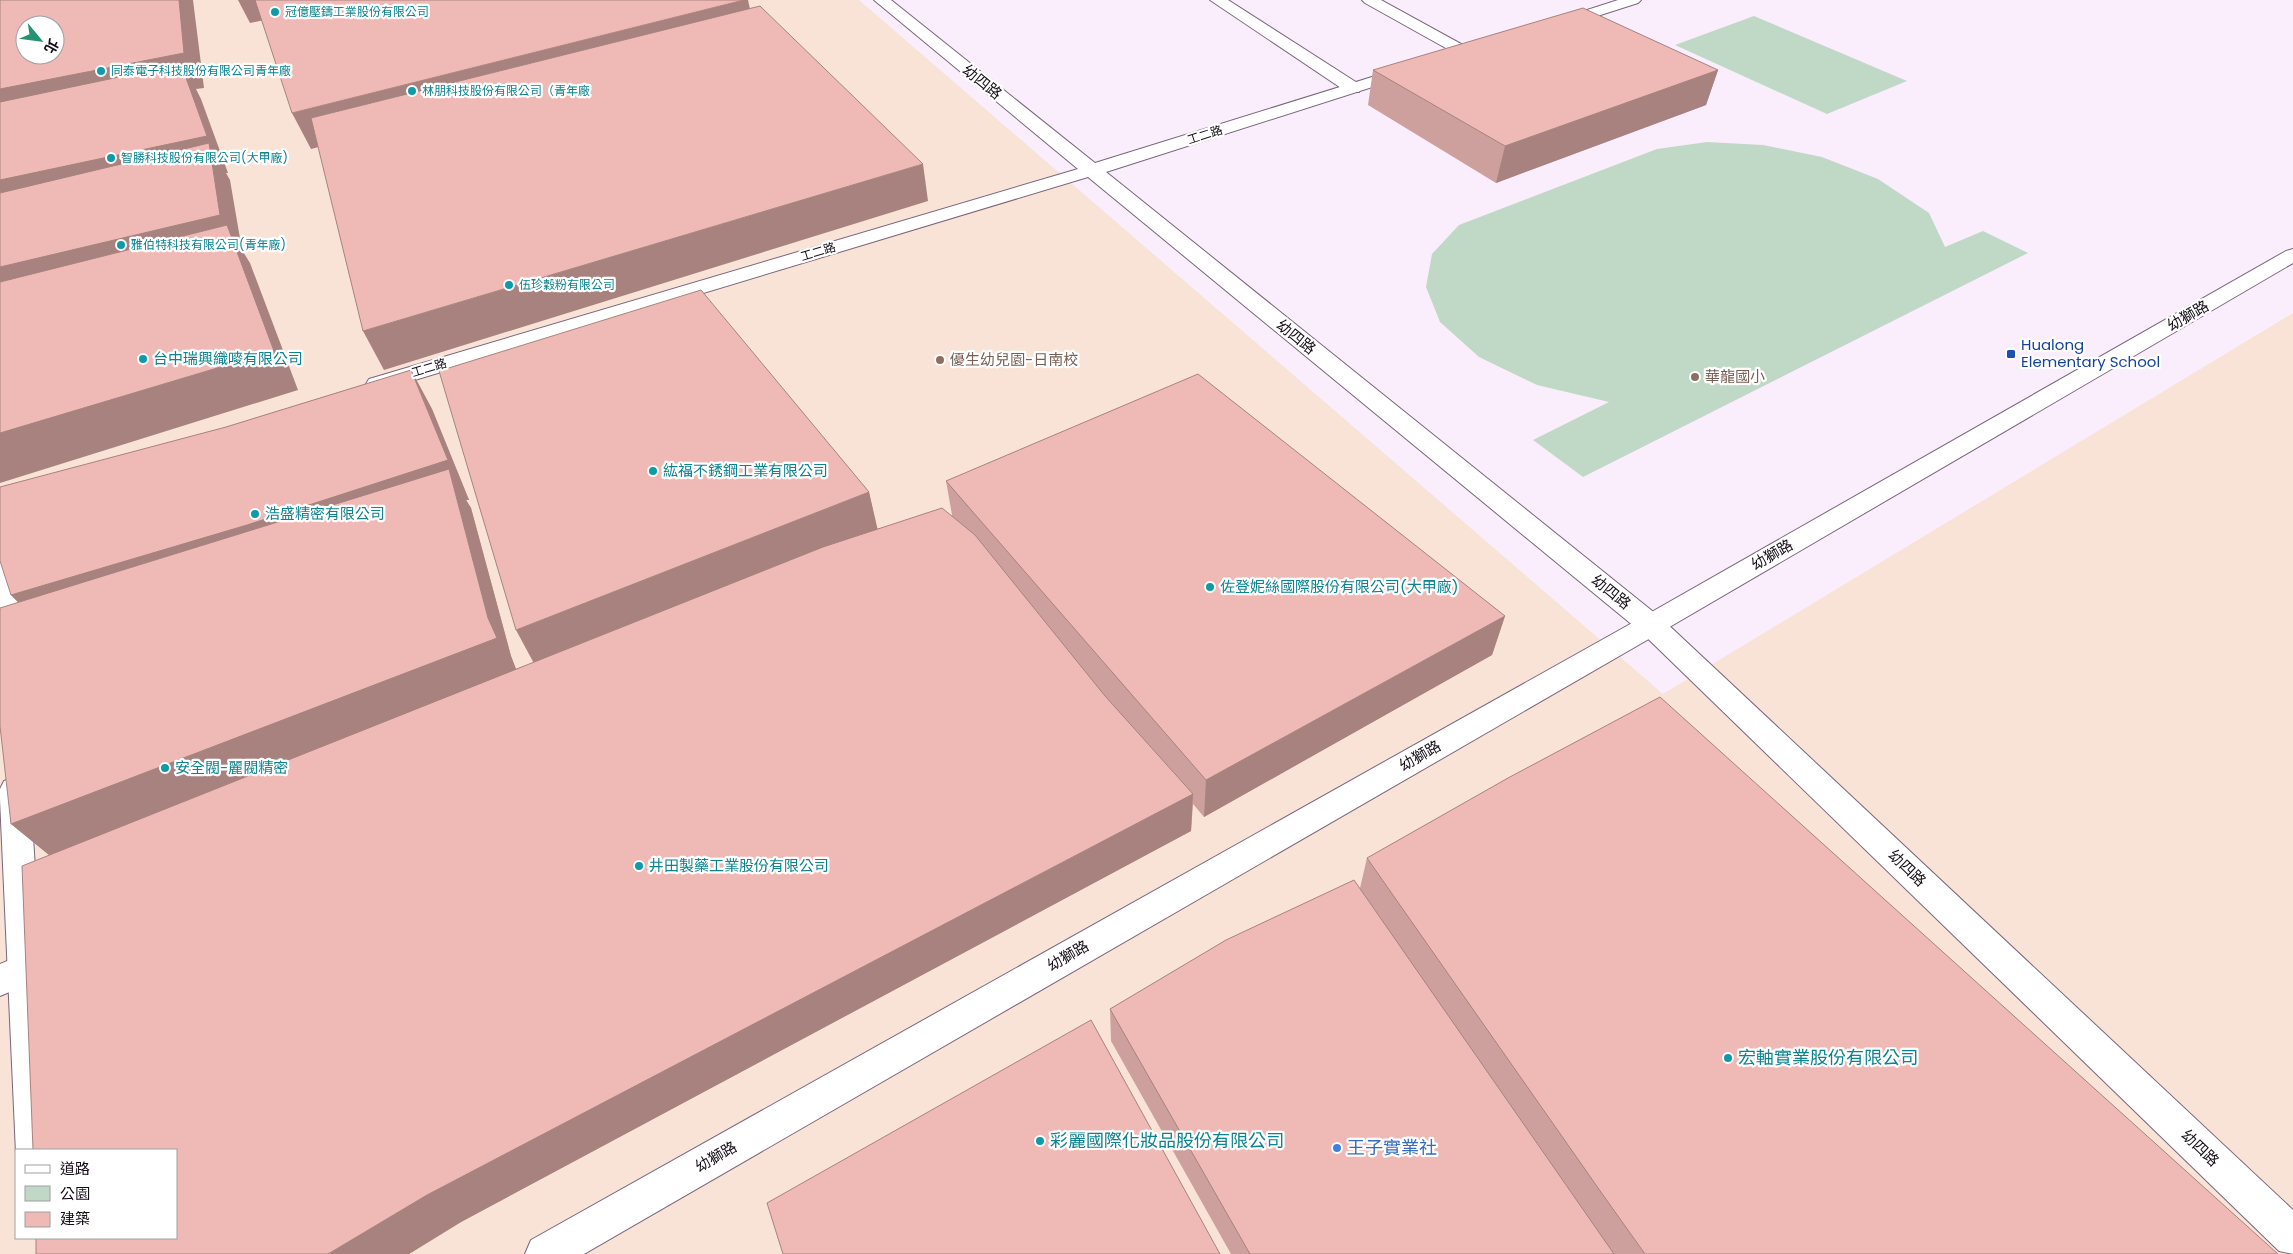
<svg xmlns="http://www.w3.org/2000/svg" width="2293" height="1254" font-family="Poppins,'Noto Sans TC',sans-serif">
<style>
.industrial{fill:#f9e3d6;fill-rule:evenodd}
.green{fill:#c0d9c6}
.lines{fill:none;stroke-linecap:round;stroke-linejoin:round}
.lane-casing{stroke:#79667c;stroke-width:2}
.street-casing{stroke:#79667c;stroke-width:2}
.secondary-casing{stroke:#79667c;stroke-width:2}
.lane{fill:#fff;fill-rule:evenodd}
.street{fill:#fff;fill-rule:evenodd}
.secondary{fill:#fff;fill-rule:evenodd}
.wall{fill:#cea09d}
.shaded-wall{fill:#a7827f}
.building{fill:#efbab6;stroke:#a7827f;fill-rule:evenodd}
.culture-dot{fill:#0f9aa8;stroke:#fff;stroke-width:2}
.transit-dot{fill:#1a4fb4;stroke:#fff;stroke-width:2}
.education-dot{fill:#8d6e63;stroke:#fff;stroke-width:2}
.shop-dot{fill:#3f7fe0;stroke:#fff;stroke-width:2}
.labels{text-anchor:middle;stroke-width:4.5;stroke-linejoin:round;paint-order:stroke}
.far-culture-label{font-size:12px;fill:#0d838f;stroke:#fff;text-anchor:start}
.far-street-label{font-size:12px;fill:#150e17;stroke:#fff}
.street-label{font-size:15px;fill:#150e17;stroke:#fff}
.transit-label{font-size:15px;fill:#164399;stroke:#fff;text-anchor:start}
.culture-label{font-size:15px;fill:#0d838f;stroke:#fff;text-anchor:start}
.education-label{font-size:15px;fill:#785e54;stroke:#fff;text-anchor:start}
.near-culture-label{font-size:18px;fill:#0d838f;stroke:#fff;text-anchor:start}
.near-shop-label{font-size:18px;fill:#366cbe;stroke:#fff;text-anchor:start}
</style>
<rect width="100%" height="100%" fill="#faedfc"/>
<path class="industrial" d="M0 0H859L1663 694 2293 313V1254H0ZM25 25H55V55H25ZM16 1150H176V1238H16Z"/>
<g class="green">
<polygon points="1754,16 1907,81 1827,114 1675,45"/>
<polygon points="1707,142 1763,145 1822,157 1878,179 1929,213 1945,247 1983,231 2028,253 1583,477 1533,440 1609,402 1537,385 1479,357 1440,322 1426,287 1432,254 1459,225 1657,149"/>
</g>
<g class="lines">
<g class="lane-casing">
<g id="lane">
<polygon points="1210,0 1228,0 1359,84 1361,88 1359,92 1347,92"/>
<polygon points="1362,0 1381,0 1472,50 1474,53 1472,56 1460,56 1365,3"/>
<polygon points="24,954 36,959 41,970 36,981 0,996 0,964"/>
</g>
</g>
<g class="street-casing">
<g id="street">
<polygon points="874,0 891,0 1095,163 1401,68 1413,68 1415,71 1413,74 1106,172 1661,618 2293,1210 2293,1254 2279,1251 1641,632 1088,177 385,389 377,391 369,389 366,384 369,379 1078,169"/>
<polygon points="1618,0 1641,0 1638,3 1563,27 1553,27 1550,24 1553,21"/>
<polygon points="0,510 9,513 13,519 21,645 17,652 7,655 0,653"/>
<polygon points="15,777 26,781 30,790 53,1150 16,1150 16,1153 0,799 0,789 4,781"/>
</g>
</g>
<g class="secondary-casing">
<polygon id="secondary" points="2293,249 2293,263 1661,632 584,1254 525,1254 531,1240 1641,618 2286,251"/>
</g>
<use href="#lane" class="lane"/>
<use href="#street" class="street"/>
<use href="#secondary" class="secondary"/>
</g>
<g class="wall">
<polygon points="1373,70 1718,70 1706,105 1496,183 1368,105"/>
<polygon points="411,370 432,409 469,500 466,500 471,508 511,656 516,669 534,663 869,492 877,529 952,515 946,481 1505,616 1492,655 1204,817 1193,804 1191,831 461,1222 409,1254 36,1254 50,855 11,824 19,603 11,595 226,427"/>
<polygon points="1367,858 2278,1254 1231,1254 1111,1041 1110,1009 1360,888"/>
</g>
<g class="shaded-wall">
<polygon points="179,0 193,0 204,88 196,89 201,99 228,173 226,173 230,180 242,250 250,263 298,390 0,483 0,89"/>
<polygon points="238,0 356,0 250,23"/>
<polygon points="744,0 748,0 755,32 311,149 292,113"/>
<polygon points="1718,70 1706,105 1496,183 1505,146"/>
<polygon points="923,164 928,201 384,370 363,331"/>
<polygon points="411,370 432,409 469,500 466,500 471,508 511,656 519,677 55,860 11,824 49,634 11,595"/>
<polygon points="869,492 878,531 537,669 516,630"/>
<polygon points="1505,616 1492,655 1204,817 1206,780"/>
<polygon points="1193,794 1191,831 461,1222 409,1254 328,1254 427,1195"/>
</g>
<g class="building">
<path d="M0 0H179L184 53 0 89ZM25 25H55V55H25Z"/>
<polygon points="255,0 744,0 292,113"/>
<polygon points="760,6 923,164 363,331 311,118"/>
<polygon points="1583,8 1718,70 1505,146 1373,70"/>
<polygon points="181,64 207,136 0,180 0,102"/>
<polygon points="209,143 220,215 0,267 0,193"/>
<polygon points="227,225 274,351 0,433 0,282"/>
<polygon points="701,290 869,492 516,630 439,371"/>
<polygon points="411,370 448,460 247,525 11,595 0,561 0,487 226,427"/>
<polygon points="1198,374 1505,616 1206,780 946,481"/>
<polygon points="449,469 488,618 497,638 11,824 0,726 0,608"/>
<polygon points="942,508 975,535 1105,696 1193,794 427,1195 328,1254 36,1254 36,1238 176,1238 176,1150 33,1150 22,866 823,547"/>
<polygon points="1660,697 2278,1254 1645,1254 1603,1195 1367,858 1508,778"/>
<polygon points="1354,880 1614,1254 1250,1254 1110,1009 1226,940"/>
<polygon points="1091,1020 1220,1254 783,1254 767,1203"/>
</g>
<g class="culture-dot">
<circle cx="275" cy="12" r="5"/>
<circle cx="101" cy="71" r="5"/>
<circle cx="412" cy="91" r="5"/>
<circle cx="111" cy="158" r="5"/>
<circle cx="121" cy="245" r="5"/>
<circle cx="509" cy="285" r="5"/>
<circle cx="143" cy="359" r="5"/>
<circle cx="653" cy="471" r="5"/>
<circle cx="255" cy="514" r="5"/>
<circle cx="1210" cy="587" r="5"/>
<circle cx="165" cy="768" r="5"/>
<circle cx="639" cy="866" r="5"/>
<circle cx="1728" cy="1058" r="5"/>
<circle cx="1040" cy="1141" r="5"/>
</g>
<rect class="transit-dot" x="2006" y="349" width="10" height="10" rx="2.5"/>
<g class="education-dot">
<circle cx="940" cy="360" r="5"/>
<circle cx="1695" cy="377" r="5"/>
</g>
<circle class="shop-dot" cx="1337" cy="1148" r="5"/>
<g class="labels">
<g class="far-culture-label">
<text x="285" y="16">冠億壓鑄工業股份有限公司</text>
<text x="111" y="75">同泰電子科技股份有限公司青年廠</text>
<text x="422" y="95">林朋科技股份有限公司（青年廠</text>
<text x="121" y="162">智勝科技股份有限公司(大甲廠)</text>
<text x="131" y="249">雅伯特科技有限公司(青年廠)</text>
<text x="519" y="289">伍珍穀粉有限公司</text>
</g>
<g class="far-street-label">
<text transform="translate(1205 135) rotate(-18)" y="4">工二路</text>
<text transform="translate(818 252) rotate(-17)" y="4">工二路</text>
<text transform="translate(429 368) rotate(-17)" y="4">工二路</text>
</g>
<g class="street-label">
<text transform="translate(982 82) rotate(39)" y="5">幼四路</text>
<text transform="translate(2188 316) rotate(-30)" y="5">幼獅路</text>
<text transform="translate(1296 337) rotate(39)" y="5">幼四路</text>
<text transform="translate(1772 555) rotate(-30)" y="5">幼獅路</text>
<text transform="translate(1611 592) rotate(39)" y="5">幼四路</text>
<text transform="translate(1420 756) rotate(-30)" y="5">幼獅路</text>
<text transform="translate(1907 868) rotate(44)" y="5">幼四路</text>
<text transform="translate(1068 956) rotate(-30)" y="5">幼獅路</text>
<text transform="translate(2200 1148) rotate(44)" y="5">幼四路</text>
<text transform="translate(716 1157) rotate(-30)" y="5">幼獅路</text>
</g>
<g class="transit-label">
<text x="2021" y="350">Hualong<tspan x="2021" dy="17">Elementary School</tspan></text>
</g>
<g class="culture-label">
<text x="153" y="364">台中瑞興織嘜有限公司</text>
<text x="663" y="476">紘福不銹鋼工業有限公司</text>
<text x="265" y="519">浩盛精密有限公司</text>
<text x="1220" y="592">佐登妮絲國際股份有限公司(大甲廠)</text>
<text x="175" y="773">安全閥-麗閥精密</text>
<text x="649" y="871">井田製藥工業股份有限公司</text>
</g>
<g class="education-label">
<text x="950" y="365">優生幼兒園-日南校</text>
<text x="1705" y="382">華龍國小</text>
</g>
<g class="near-culture-label">
<text x="1738" y="1064">宏軸實業股份有限公司</text>
<text x="1050" y="1147">彩麗國際化妝品股份有限公司</text>
</g>
<g class="near-shop-label">
<text x="1347" y="1154">王子實業社</text>
</g>
</g>
<rect x="15" y="1149" width="162" height="90" fill="#ffffff" stroke="#a19fa2"/>
<rect x="25" y="1165" width="25" height="8" fill="#ffffff" stroke="#a19fa2"/>
<text x="60" y="1174" font-size="15" fill="#150e17">道路</text>
<rect x="25" y="1186" width="25" height="15" fill="#c0d9c6" stroke="#a19fa2"/>
<text x="60" y="1199" font-size="15" fill="#150e17">公園</text>
<rect x="25" y="1212" width="25" height="15" fill="#efbab6" stroke="#a19fa2"/>
<text x="60" y="1224" font-size="15" fill="#150e17">建築</text>
<g transform="translate(40 40) rotate(119)"><circle r="24" fill="#ffffff" stroke="#a19fa2"/>
<path d="M0-4L9 19L0 12L-9 19Z" fill="#259272"/>
<text y="-8" font-size="14" font-weight="bold" text-anchor="middle" fill="#150e17">北</text>
</g>
</svg>
